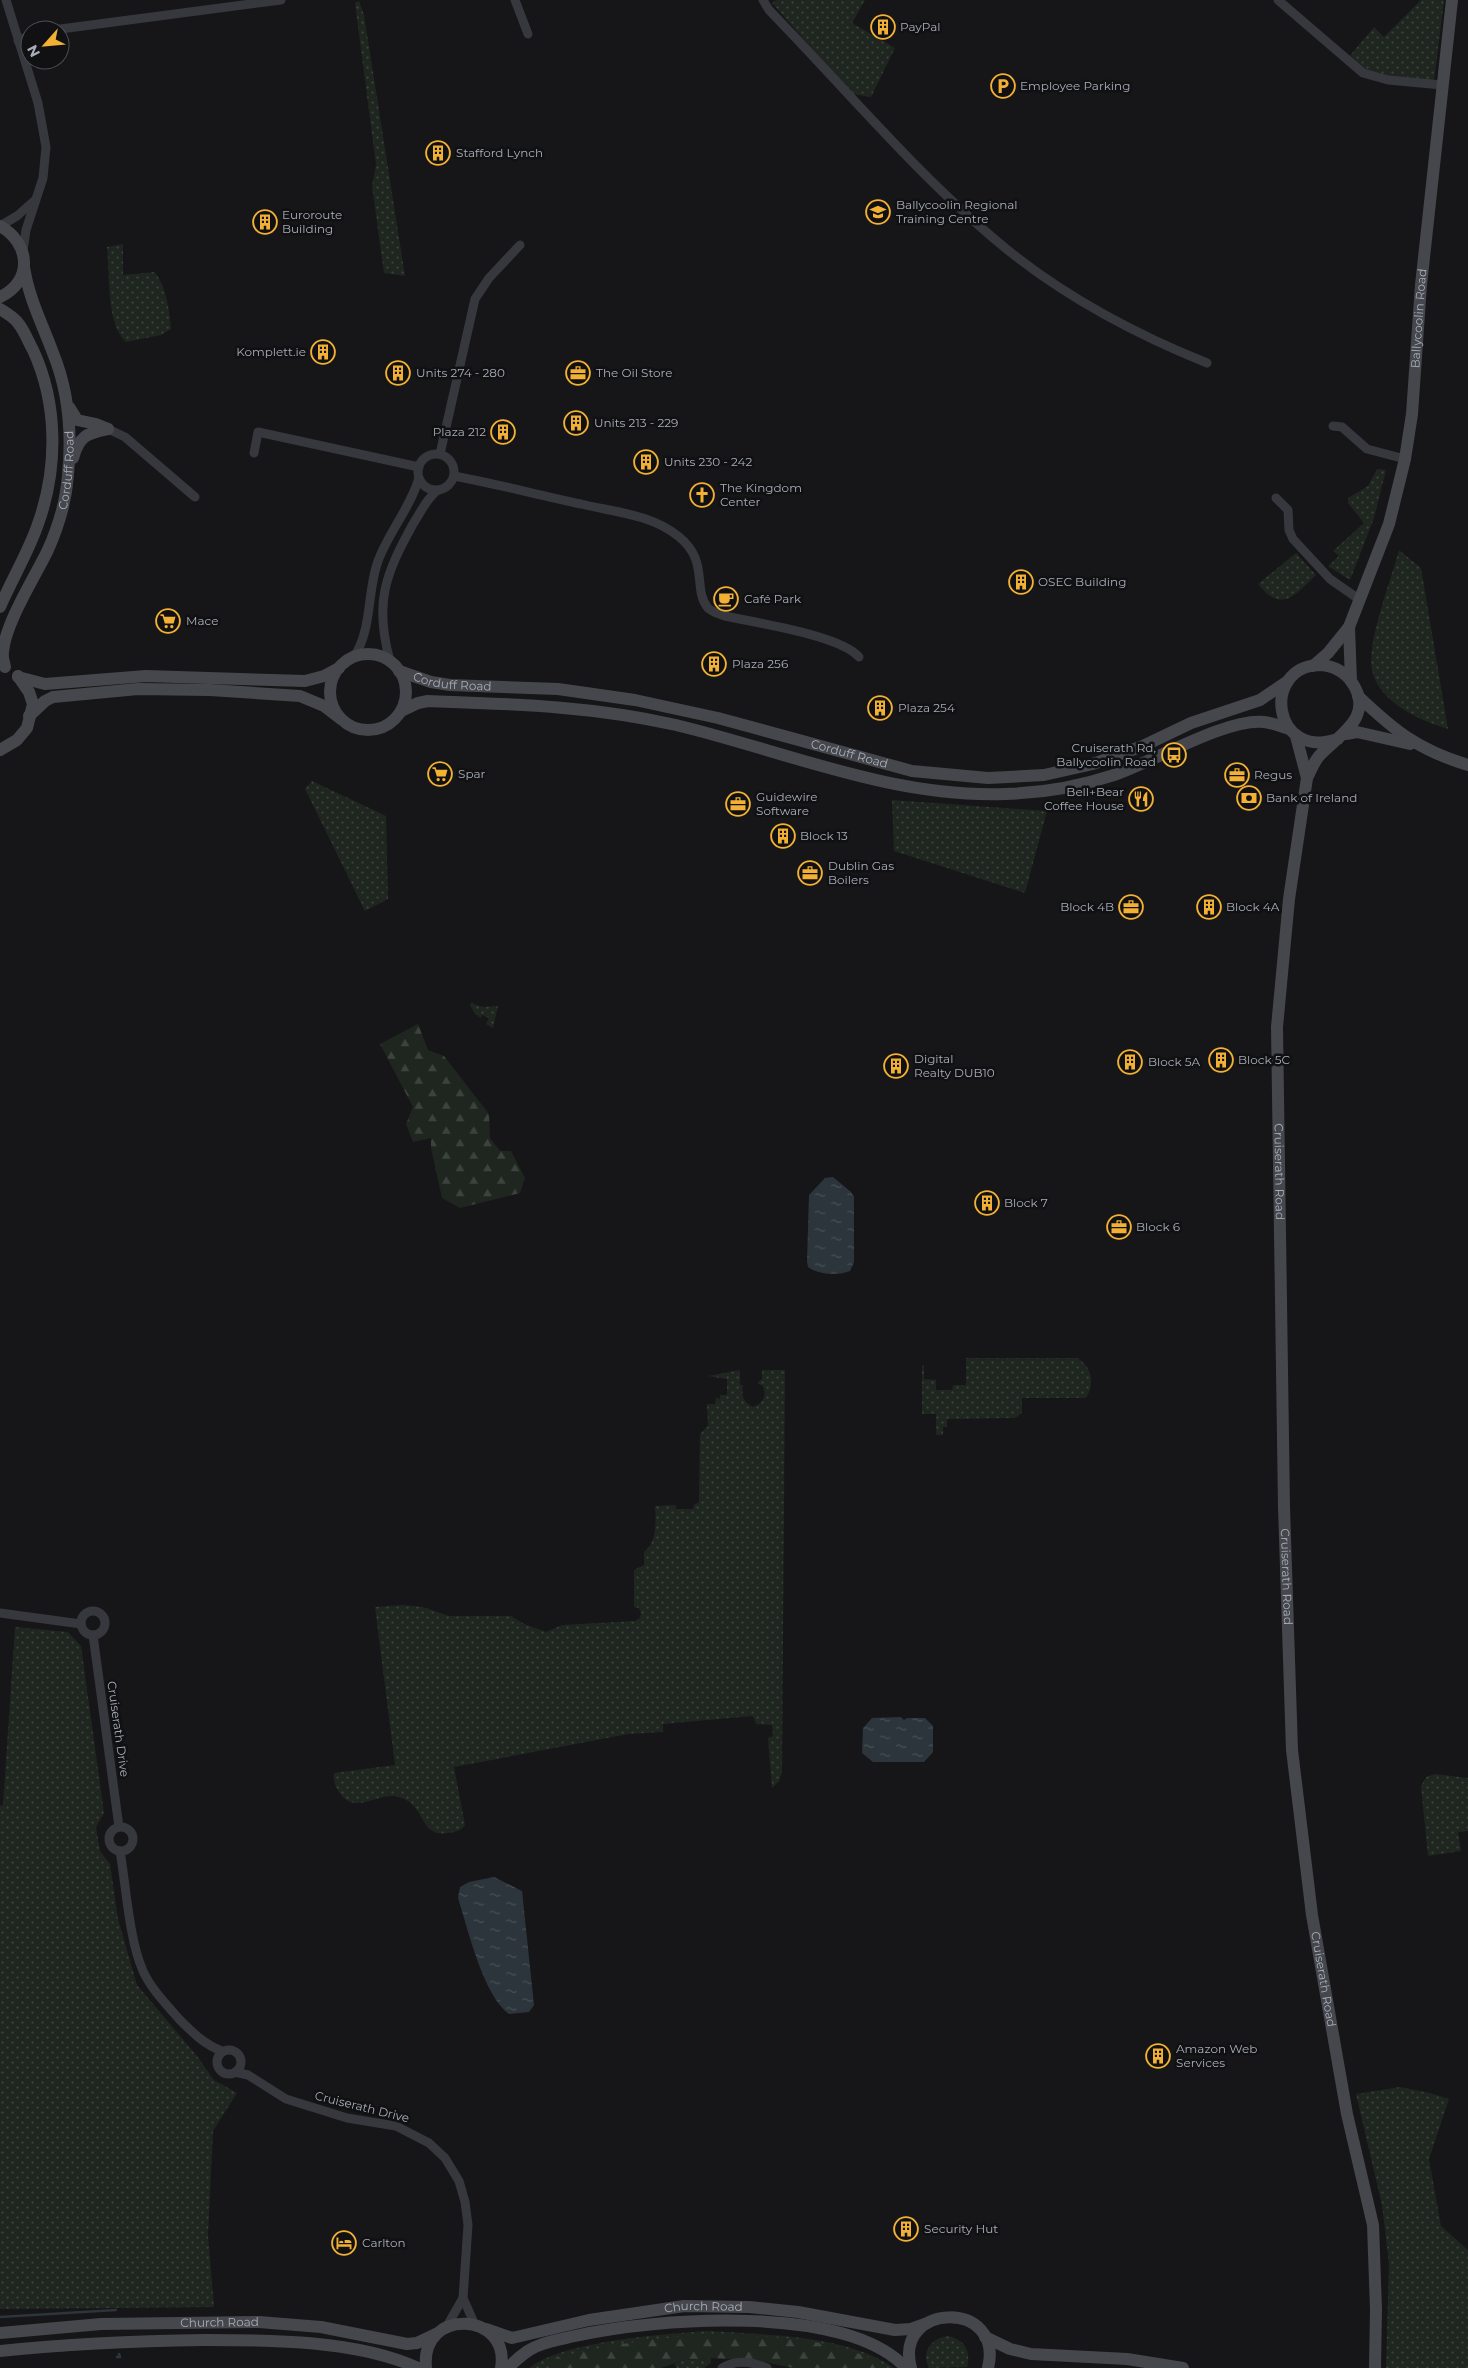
<svg xmlns="http://www.w3.org/2000/svg" width="1468" height="2368" font-family="Montserrat,sans-serif">
<style>
.grass{fill:url(#grass-dots)}
.forest{fill:url(#forest-firs)}
.water{fill:url(#water-ripples)}
.lines{fill:none;stroke-linecap:round;stroke-linejoin:round}
.stream{stroke:#2c353c;stroke-width:2.5}
.street{stroke:#37383d;stroke-width:9}
.secondary{stroke:#45474d;stroke-width:12}
.labels{text-anchor:middle;stroke-width:5;stroke-linejoin:round;paint-order:stroke}
.poi-label{font-size:12px;fill:#a8adb8;stroke:#111113;text-anchor:start}
.street-label{font-size:12px;fill:#a8adb8;stroke:#111113}
</style>
<defs>
<pattern id="grass-dots" width="8" height="8" patternUnits="userSpaceOnUse" patternTransform="scale(1.25)"><rect width="8" height="8" fill="#1e261f"/><path d="M2 2h.1M6 6h.1" fill="none" stroke="#3c433d" stroke-width="1.8" stroke-linecap="round"/></pattern>
<pattern id="forest-firs" width="22" height="20" patternUnits="userSpaceOnUse" patternTransform="scale(1.25)"><rect width="22" height="20" fill="#1e261f"/><path d="M5 1l3.5 6h-7zM16 11l3.5 6h-7z" fill="#3c433d"/></pattern>
<pattern id="water-ripples" width="26" height="14" patternUnits="userSpaceOnUse" patternTransform="scale(1.25)"><rect width="26" height="14" fill="#2c353c"/><path d="M2 4q2-2 4 0t4 0M15 11q2-2 4 0t4 0" fill="none" stroke="#485056"/></pattern>
</defs>
<rect width="100%" height="100%" fill="#161618"/>
<g class="grass">
<polygon points="776,0 865,0 852,23 895,48 871,97 852,94 772,3"/>
<polygon points="1421,0 1444,0 1434,81 1381,77 1364,71 1348,58 1374,27 1384,37"/>
<polygon points="359,1 364,15 405,276 384,273 372,186 376,165 355,3"/>
<path d="M123 244V275L155 272C167 289 169 309 171 329L161 335 126 342C106 324 110 274 107 247Z"/>
<polygon points="1377,469 1386,470 1374,518 1350,580 1328,566 1339,556 1333,551 1364,523 1348,503 1348,498 1368,486"/>
<path d="M1399 550 1421 568 1448 729C1421 721 1378 702 1372 670 1367 640 1391 581 1399 550Z"/>
<path d="M1296 553 1316 575C1295 595 1282 614 1258 584Z"/>
<polygon points="312,781 386,816 388,899 365,911 305,789"/>
<polygon points="892,800 1047,811 1025,893 894,851"/>
<polygon points="471,1003 483,1007 498,1006 493,1028 486,1024 489,1018 482,1015 481,1018 475,1014 470,1005"/>
<path d="M966 1358H1077C1092 1366 1095 1384 1086 1398H1022V1413L1015 1418 947 1419V1427H943V1435H936V1414H922V1365H924V1379L936 1380V1390H952L953 1385H966Z"/>
<path d="M740 1370V1385H743C741 1396 743 1402 753 1407 763 1403 767 1397 763 1386L757 1383 762 1379V1370H785L782 1772 779 1781 772 1788 768 1738 773 1736 772 1725 756 1724 753 1716 663 1724V1732L628 1734 454 1767 465 1825C461 1831 455 1832 448 1833 419 1838 426 1804 399 1797 378 1791 355 1817 339 1792 335 1786 333 1780 334 1773L395 1765 375 1607 403 1605 423 1607 449 1616H511L524 1624 546 1632 562 1625 635 1621 640 1618 641 1613 639 1608 634 1607V1570L644 1565V1552C657 1542 656 1522 655 1506L676 1505V1509H693L694 1505 699 1502 700 1434 708 1426 707 1404H715L716 1398 720 1399V1395H727V1379L708 1376Z"/>
<polygon points="15,1627 68,1632 81,1646 104,1813 96,1827 100,1851 110,1864 118,1919 137,1985 197,2056 214,2080 237,2093 213,2131 208,2235 214,2307 0,2309 0,1806 3,1805"/>
<polygon points="1435,1774 1468,1778 1468,1831 1458,1832 1461,1851 1428,1856 1421,1786 1426,1777"/>
<polygon points="1400,2087 1430,2093 1449,2099 1429,2159 1441,2226 1468,2250 1468,2368 1386,2368 1389,2264 1382,2205 1356,2094"/>
<path d="M708 2331C765 2335 846 2334 894 2368H883L794 2344 566 2368H529C564 2341 663 2334 708 2331Z"/>
<path d="M948 2336C965 2340 971 2351 967 2367L929 2368C920 2352 932 2338 948 2336Z"/>
<polygon points="711,2358 711,2363 704,2368 677,2368 674,2364 684,2360"/>
</g>
<g class="forest">
<polygon points="418,1024 428,1050 444,1056 489,1114 490,1138 500,1151 511,1151 525,1178 520,1193 460,1208 442,1198 431,1148 431,1138 413,1142 406,1124 413,1107 380,1044"/>
<path d="M687 2336C749 2335 835 2334 888 2368H793L759 2361 711 2358 684 2360 661 2368H552L550 2360C595 2347 641 2340 687 2336Z"/>
</g>
<g class="water">
<path d="M833 1177 851 1192 854 1197V1262L850 1271C838 1276 819 1275 808 1267L807 1262 809 1195 825 1178Z"/>
<polygon points="901,1717 904,1720 907,1718 925,1718 933,1726 933,1752 924,1762 873,1762 862,1753 863,1728 872,1718"/>
<path d="M494 1877 522 1891 534 2005 529 2012 509 2014C483 1995 468 1929 458 1898L460 1887 469 1882Z"/>
</g>
<g class="lines">
<g class="stream">
<polyline points="0,2317 116,2310"/>
<polyline points="117,2357 120,2357 119,2354"/>
</g>
<g class="street">
<polyline points="6,0 38,103 46,147 43,178 26,230 23,251"/>
<polyline points="515,0 528,34"/>
<path d="M763 0 769 10C846 89 918 176 1004 247 1065 297 1135 334 1207 363"/>
<polyline points="1278,0 1363,73 1388,80 1442,85"/>
<polyline points="53,30 281,0"/>
<polyline points="18,41 30,36"/>
<polyline points="0,226 17,216 34,201"/>
<polyline points="1333,426 1342,427 1367,449 1405,459"/>
<polyline points="108,429 125,437 195,497"/>
<polyline points="254,453 258,432 419,467"/>
<circle cx="436" cy="472" r="18"/>
<polyline points="440,454 475,299 489,278 520,245"/>
<path d="M454 476C497 484 538 495 581 504 614 512 650 514 678 536 710 561 692 589 708 608 712 612 719 614 725 616 756 623 840 635 859 657"/>
<polyline points="1276,498 1288,510 1289,530 1293,539 1330,579 1360,600"/>
<path d="M354 657C372 629 367 595 377 564 387 534 410 509 419 478"/>
<path d="M390 661C374 603 385 575 413 524 421 512 426 499 438 490"/>
<circle cx="93" cy="1623" r="12"/>
<polyline points="0,1613 81,1624"/>
<polyline points="93,1635 119,1827"/>
<circle cx="121" cy="1839" r="12"/>
<path d="M120 1851C126 1885 129 1940 143 1971 151 1989 167 2005 180 2020 193 2033 205 2045 222 2051"/>
<circle cx="229" cy="2062" r="12"/>
<polyline points="235,2072 248,2075 286,2099 347,2118 396,2126 429,2143 445,2158 459,2181 465,2202 468,2225 463,2298 447,2326"/>
<polyline points="463,2298 475,2325"/>
<path d="M722 2368C736 2359 753 2362 767 2368"/>
</g>
<g class="secondary">
<path d="M0 226C30 243 34 281 0 297"/>
<path d="M0 309C6 313 14 317 18 323 24 330 28 341 33 350 58 404 58 468 38 524 28 553 12 579 0 607"/>
<polyline points="69,407 77,420 96,424 108,429"/>
<path d="M73 458C79 437 86 433 108 429"/>
<polyline points="1349,627 1351,681"/>
<circle cx="368" cy="692" r="38"/>
<path id="s1" d="M1313 666 1328 653 1349 627 1389 524 1405 459 1412 414 1421 285 1452 0"/>
<path id="s2" d="M5 667C4 662 2 657 3 652 5 624 34 578 47 552 58 528 66 502 68 475 72 434 69 392 53 353 42 323 29 299 24 267"/>
<path id="s3" d="M399 671 431 682 450 685 558 689 635 700 718 718 912 771 988 778 1044 775 1093 764 1143 746 1191 723 1260 700 1288 681"/>
<polyline points="18,677 45,684 146,676 305,681 324,676 339,668"/>
<path d="M1358 696C1395 731 1418 750 1468 765"/>
<path d="M401 711 418 703 428 701C513 704 592 706 676 725 784 751 892 798 1005 794 1042 793 1078 787 1114 775 1153 762 1226 718 1264 722 1273 723 1281 726 1289 729"/>
<polyline points="29,716 45,701 53,697 138,689 210,690 300,696 324,706 341,719"/>
<polyline points="1346,734 1357,732 1410,744"/>
<path id="s4" d="M1296 736 1307 778 1289 899 1277 1027 1284 1507 1292 1750 1312 1915 1347 2114 1373 2225 1376 2309 1375 2368"/>
<polyline points="0,750 17,740 27,728 33,704 29,692 18,676"/>
<path d="M1307 778C1311 771 1314 761 1320 755 1340 734 1376 716 1351 681 1344 671 1331 665 1319 665 1261 667 1272 761 1338 739"/>
<path id="s5" d="M486 2329 512 2338 589 2320 684 2306 749 2307 798 2312 895 2330 911 2329 925 2324"/>
<path id="s6" d="M0 2333 101 2324 259 2322 321 2327 407 2344 417 2343 436 2334"/>
<polyline points="985,2337 1010,2349 1031,2354 1127,2359 1183,2368"/>
<path d="M0 2351C68 2344 136 2341 205 2340 271 2340 357 2340 418 2368"/>
<path d="M426 2368C420 2306 511 2312 501 2368"/>
<path d="M508 2368C516 2360 524 2352 535 2347 547 2341 562 2339 575 2336 655 2318 846 2303 906 2368"/>
<path d="M911 2368C893 2302 1005 2299 988 2368"/>
</g>
</g>
<defs>
<g id="building-ring" transform="scale(1.25)"><circle r="9.5" fill="#111113" stroke="#f2b134" stroke-width="1.5"/><path d="M-4-6H4V6H1V3H-1V6H-4ZM-2.5-4.3h1.7v1.8h-1.7ZM.8-4.3h1.7v1.8H.8ZM-2.5-1h1.7V.8h-1.7ZM.8-1h1.7V.8H.8Z" fill="#f2b134"/></g>
<g id="parking-ring" transform="scale(1.25)"><circle r="9.5" fill="#111113" stroke="#f2b134" stroke-width="1.5"/><path d="M-3.5-5.5H1a3.5 3.5 0 0 1 0 7H-1V5.5H-3.5ZM-1-3.4V-.6H.8a1.4 1.4 0 0 0 0-2.8Z" fill="#f2b134"/></g>
<g id="university-ring" transform="scale(1.25)"><circle r="9.5" fill="#111113" stroke="#f2b134" stroke-width="1.5"/><path d="M0-5L7-2L0 1L-7-2ZM-4 1L0 2.5L4 1V4Q0 6-4 4Z" fill="#f2b134"/></g>
<g id="office-ring" transform="scale(1.25)"><circle r="9.5" fill="#111113" stroke="#f2b134" stroke-width="1.5"/><path d="M-6-3h4V-5.5h4V-3h4V5H-6ZM-1-4.5V-3h2v-1.5ZM-6 0V1H6V0Z" fill="#f2b134"/></g>
<g id="church-ring" transform="scale(1.25)"><circle r="9.5" fill="#111113" stroke="#f2b134" stroke-width="1.5"/><path d="M-1.2-6h2.4v3.5h3.3v2.4h-3.3V6h-2.4V-.1h-3.3v-2.4h3.3Z" fill="#f2b134"/></g>
<g id="cafe-ring" transform="scale(1.25)"><circle r="9.5" fill="#111113" stroke="#f2b134" stroke-width="1.5"/><path d="M-5.5-4.5H6V0H3Q3 3.5 0 3.5H-2.5Q-5.5 3.5-5.5 0ZM3-3.2v2h1.7v-2ZM-6 4.5H4V6H-6Z" fill="#f2b134"/></g>
<g id="supermarket-ring" transform="scale(1.25)"><circle r="9.5" fill="#111113" stroke="#f2b134" stroke-width="1.5"/><path d="M-6-5.5h2.5l.6 2H6L4.5 2H-2.5L-4.4-4H-6ZM-1.5 3.2a1.3 1.3 0 1 0 .1 0ZM3 3.2a1.3 1.3 0 1 0 .1 0Z" fill="#f2b134"/></g>
<g id="bus-ring" transform="scale(1.25)"><circle r="9.5" fill="#111113" stroke="#f2b134" stroke-width="1.5"/><path d="M-5-6H5V4H4V6H2V4H-2V6H-4V4H-5ZM-3.5-4V0h7V-4ZM-3.5 1.2v1.5H-2V1.2ZM2 1.2v1.5H3.5V1.2Z" fill="#f2b134"/></g>
<g id="bank-ring" transform="scale(1.25)"><circle r="9.5" fill="#111113" stroke="#f2b134" stroke-width="1.5"/><path d="M-6-4H6V4H-6ZM0-2.3a2.3 2.3 0 1 0 0 4.6a2.3 2.3 0 1 0 0-4.6Z" fill="#f2b134"/></g>
<g id="restaurant-ring" transform="scale(1.25)"><circle r="9.5" fill="#111113" stroke="#f2b134" stroke-width="1.5"/><path d="M-5-6h1v4h1v-4h1v4h1v-4h1v5L-1.5 .5V6h-2V.5L-5-1ZM5-6V6H3V1.5H1.5Q1.5-4 5-6Z" fill="#f2b134"/></g>
<g id="hotel-ring" transform="scale(1.25)"><circle r="9.5" fill="#111113" stroke="#f2b134" stroke-width="1.5"/><path d="M-6-4.5h1.5V1H6V5H4.5V3h-9V5H-6ZM-4 0a1.8 1.8 0 1 1 3.6 0ZM.5 0V-2.5h3Q6-2.5 6 0Z" fill="#f2b134"/></g>
</defs>
<g fill-rule="evenodd">
<use href="#building-ring" x="883" y="27"/>
<use href="#parking-ring" x="1003" y="86"/>
<use href="#building-ring" x="438" y="153"/>
<use href="#university-ring" x="878" y="212"/>
<use href="#building-ring" x="265" y="222"/>
<use href="#building-ring" x="323" y="352"/>
<use href="#building-ring" x="398" y="373"/>
<use href="#office-ring" x="578" y="373"/>
<use href="#building-ring" x="576" y="423"/>
<use href="#building-ring" x="503" y="432"/>
<use href="#building-ring" x="646" y="462"/>
<use href="#church-ring" x="702" y="495"/>
<use href="#building-ring" x="1021" y="582"/>
<use href="#cafe-ring" x="726" y="599"/>
<use href="#supermarket-ring" x="168" y="621"/>
<use href="#building-ring" x="714" y="664"/>
<use href="#building-ring" x="880" y="708"/>
<use href="#bus-ring" x="1174" y="755"/>
<use href="#supermarket-ring" x="440" y="774"/>
<use href="#office-ring" x="1237" y="775"/>
<use href="#bank-ring" x="1249" y="798"/>
<use href="#restaurant-ring" x="1141" y="799"/>
<use href="#office-ring" x="738" y="804"/>
<use href="#building-ring" x="783" y="836"/>
<use href="#office-ring" x="810" y="873"/>
<use href="#office-ring" x="1131" y="907"/>
<use href="#building-ring" x="1209" y="907"/>
<use href="#building-ring" x="1221" y="1060"/>
<use href="#building-ring" x="1130" y="1062"/>
<use href="#building-ring" x="896" y="1066"/>
<use href="#building-ring" x="987" y="1203"/>
<use href="#office-ring" x="1119" y="1227"/>
<use href="#building-ring" x="1158" y="2056"/>
<use href="#building-ring" x="906" y="2229"/>
<use href="#hotel-ring" x="344" y="2243"/>
</g>
<g class="labels">
<g class="poi-label">
<text x="900" y="31">PayPal</text>
<text x="1020" y="90">Employee Parking</text>
<text x="456" y="157">Stafford Lynch</text>
<text x="896" y="209">Ballycoolin Regional<tspan x="896" dy="14">Training Centre</tspan></text>
<text x="282" y="219">Euroroute<tspan x="282" dy="14">Building</tspan></text>
<text x="306" y="356" text-anchor="end">Komplett.ie</text>
<text x="416" y="377">Units 274 - 280</text>
<text x="596" y="377">The Oil Store</text>
<text x="594" y="427">Units 213 - 229</text>
<text x="486" y="436" text-anchor="end">Plaza 212</text>
<text x="664" y="466">Units 230 - 242</text>
<text x="720" y="492">The Kingdom<tspan x="720" dy="14">Center</tspan></text>
<text x="1038" y="586">OSEC Building</text>
<text x="744" y="603">Café Park</text>
<text x="186" y="625">Mace</text>
<text x="732" y="668">Plaza 256</text>
<text x="898" y="712">Plaza 254</text>
<text x="1156" y="752" text-anchor="end">Cruiserath Rd,<tspan x="1156" dy="14">Ballycoolin Road</tspan></text>
<text x="458" y="778">Spar</text>
<text x="1254" y="779">Regus</text>
<text x="1124" y="796" text-anchor="end">Bell+Bear<tspan x="1124" dy="14">Coffee House</tspan></text>
<text x="756" y="801">Guidewire<tspan x="756" dy="14">Software</tspan></text>
<text x="1266" y="802">Bank of Ireland</text>
<text x="800" y="840">Block 13</text>
<text x="828" y="870">Dublin Gas<tspan x="828" dy="14">Boilers</tspan></text>
<text x="1114" y="911" text-anchor="end">Block 4B</text>
<text x="1226" y="911">Block 4A</text>
<text x="914" y="1063">Digital<tspan x="914" dy="14">Realty DUB10</tspan></text>
<text x="1238" y="1064">Block 5C</text>
<text x="1148" y="1066">Block 5A</text>
<text x="1004" y="1207">Block 7</text>
<text x="1136" y="1231">Block 6</text>
<text x="1176" y="2053">Amazon Web<tspan x="1176" dy="14">Services</tspan></text>
<text x="924" y="2233">Security Hut</text>
<text x="362" y="2247">Carlton</text>
</g>
<g class="street-label">
<text dy="4" stroke="none"><textPath href="#s1" startOffset="372">Ballycoolin Road</textPath></text>
<text dy="4" stroke="none"><textPath href="#s2" startOffset="210">Corduff Road</textPath></text>
<text dy="4" stroke="none"><textPath href="#s3" startOffset="55">Corduff Road</textPath></text>
<text dy="4" stroke="none"><textPath href="#s3" startOffset="460">Corduff Road</textPath></text>
<text dy="4" stroke="none"><textPath href="#s4" startOffset="439">Cruiserath Road</textPath></text>
<text dy="4" stroke="none"><textPath href="#s4" startOffset="844">Cruiserath Road</textPath></text>
<text transform="translate(118 1729) rotate(82)" y="4">Cruiserath Drive</text>
<text dy="4" stroke="none"><textPath href="#s4" startOffset="1249">Cruiserath Road</textPath></text>
<text transform="translate(362 2107) rotate(14)" y="4">Cruiserath Drive</text>
<text dy="4" stroke="none"><textPath href="#s5" startOffset="222">Church Road</textPath></text>
<text dy="4" stroke="none"><textPath href="#s6" startOffset="220">Church Road</textPath></text>
</g>
</g>
<g transform="translate(45 45) rotate(243)"><circle r="24" fill="#111113" stroke="#4d4f55"/>
<path d="M0-4L9 19L0 12L-9 19Z" fill="#f2b134"/>
<text y="-8" font-size="14" font-weight="bold" text-anchor="middle" fill="#a8adb8">N</text>
</g>
</svg>
